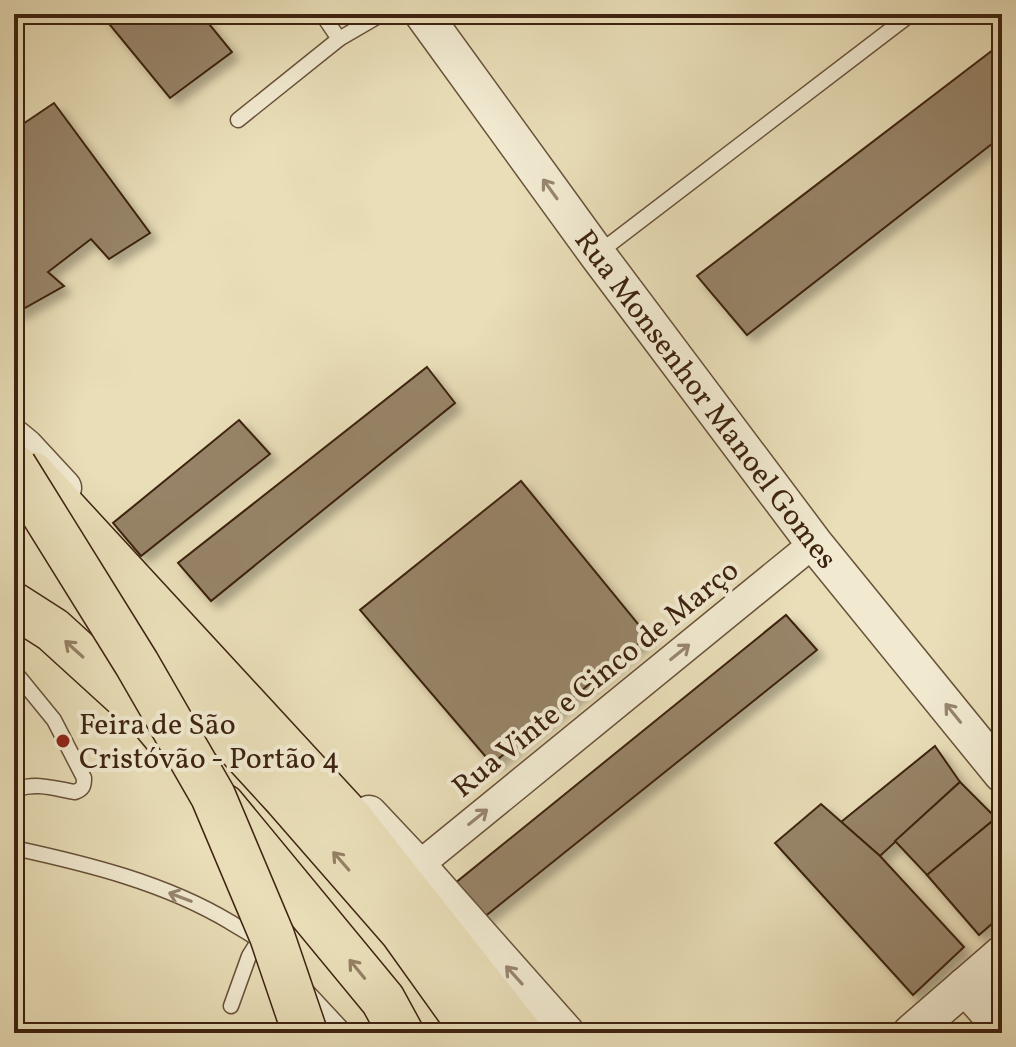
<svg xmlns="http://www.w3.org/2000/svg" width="1016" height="1047" font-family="Vollkorn,serif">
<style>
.building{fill:#978467;stroke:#3e2310;stroke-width:2;filter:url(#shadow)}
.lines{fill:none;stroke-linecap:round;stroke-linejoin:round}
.service-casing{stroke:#69523a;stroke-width:17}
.minor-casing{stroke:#69523a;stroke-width:31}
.tertiary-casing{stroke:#69523a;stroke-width:39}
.primary-casing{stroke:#3e2310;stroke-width:47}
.motorway-casing{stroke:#3e2310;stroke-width:47}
.service{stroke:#f1ead1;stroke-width:14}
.minor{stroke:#f1ead1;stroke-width:28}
.tertiary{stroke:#f1ead1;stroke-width:36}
.primary{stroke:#e9deb8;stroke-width:44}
.motorway{stroke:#e9deb8;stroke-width:44}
.motorway-bridge-casing{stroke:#3e2310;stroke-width:47;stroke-linecap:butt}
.motorway-bridge{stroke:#e9deb8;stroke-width:44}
.oneway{stroke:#988670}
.oneway2{stroke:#948064}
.poi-dot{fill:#8f2418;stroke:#f1ead1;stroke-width:3}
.labels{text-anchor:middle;stroke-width:8;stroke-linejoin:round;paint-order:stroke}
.street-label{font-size:30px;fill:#3e2310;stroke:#f1ead1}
.poi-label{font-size:30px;fill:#3e2310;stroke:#f1ead1;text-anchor:start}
</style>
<defs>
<filter id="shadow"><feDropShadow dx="7" dy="7" stdDeviation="4" flood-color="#0004"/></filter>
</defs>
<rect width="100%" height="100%" fill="#e9deb8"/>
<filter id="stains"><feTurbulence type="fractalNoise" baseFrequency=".0025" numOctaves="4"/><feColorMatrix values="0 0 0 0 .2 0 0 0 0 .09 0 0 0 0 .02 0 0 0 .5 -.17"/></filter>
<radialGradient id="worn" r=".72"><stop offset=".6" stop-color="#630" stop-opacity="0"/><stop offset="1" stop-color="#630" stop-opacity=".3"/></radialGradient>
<g class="building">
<polygon points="101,14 201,14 232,52 170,98"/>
<polygon points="1002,43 1002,136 747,335 697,276"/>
<polygon points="54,103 150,233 109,259 91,239 48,272 64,286 16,313 14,310 14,130"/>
<polygon points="427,367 455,403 211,601 178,563"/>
<polygon points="239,420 270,454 141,556 113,523"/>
<polygon points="521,481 648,636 492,764 360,610"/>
<polygon points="786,615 817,650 483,918 454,884"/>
<polygon points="935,746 960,782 880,856 841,822"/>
<polygon points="960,782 996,818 927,875 895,841"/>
<polygon points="821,804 880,856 964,947 913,995 775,843"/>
<polygon points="996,818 1002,826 1002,915 979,935 927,875"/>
</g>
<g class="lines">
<g class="service-casing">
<g id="service">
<polyline points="322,14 339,39"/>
<polyline points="238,120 339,39 382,14"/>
<polyline points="597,254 911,14"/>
<path d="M14 671 54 720 84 778C84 786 83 789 75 792 56 789 36 782 18 789L14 799"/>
<path d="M14 848C88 864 165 883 230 922 241 929 252 934 261 942"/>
<polyline points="306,990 346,1033"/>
<polyline points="231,1006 249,956 259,940"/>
</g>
</g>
<g class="minor-casing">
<polyline id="minor" points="418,866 814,543"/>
</g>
<g class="tertiary-casing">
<g id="tertiary">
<path id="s1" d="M423 14 597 254 814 543 1002 774"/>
<polyline points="14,438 25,447 63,488"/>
<polyline points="369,814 418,866 566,1033"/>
<polyline points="965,986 1002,1028"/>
<polyline points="911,1033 1002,954"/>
</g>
</g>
<g class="primary-casing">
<g id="primary">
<polyline points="14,605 53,630 154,722 174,746"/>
<polyline points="223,806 383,1000 401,1033"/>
</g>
</g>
<g class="motorway-casing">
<g id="motorway">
<polyline points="32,474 352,821 519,1033"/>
<polyline points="121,618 286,798 402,931 475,1033"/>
</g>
</g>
<use href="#service" class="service"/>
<use href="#minor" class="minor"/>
<use href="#tertiary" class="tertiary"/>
<use href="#primary" class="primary"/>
<use href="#motorway" class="motorway"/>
<g class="motorway-bridge-casing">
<polyline id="motorway-bridge" points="14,466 137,664 213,796 272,936 305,1033"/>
</g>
<use href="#motorway-bridge" class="motorway-bridge"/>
</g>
<defs><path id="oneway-shaft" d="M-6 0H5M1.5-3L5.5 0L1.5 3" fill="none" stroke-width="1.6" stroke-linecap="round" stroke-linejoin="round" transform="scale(2)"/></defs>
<g class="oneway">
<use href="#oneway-shaft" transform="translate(550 189) rotate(-126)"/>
<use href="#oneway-shaft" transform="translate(680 652) rotate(-39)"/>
<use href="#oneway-shaft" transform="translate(953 713) rotate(-129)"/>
<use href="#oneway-shaft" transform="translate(478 817) rotate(-39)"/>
<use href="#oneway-shaft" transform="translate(180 897) rotate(-159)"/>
<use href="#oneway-shaft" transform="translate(514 975) rotate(-132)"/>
</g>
<g class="oneway2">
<use href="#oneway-shaft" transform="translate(74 649) rotate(-138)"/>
<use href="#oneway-shaft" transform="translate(341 861) rotate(-131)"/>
<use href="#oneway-shaft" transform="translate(357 969) rotate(-129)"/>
</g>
<circle class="poi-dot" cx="63" cy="741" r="8"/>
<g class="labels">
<g class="street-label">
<text dy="10" stroke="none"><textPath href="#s1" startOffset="478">Rua Monsenhor Manoel Gomes</textPath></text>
<text transform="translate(595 678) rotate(-39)" y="10">Rua Vinte e Cinco de Março</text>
</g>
<g class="poi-label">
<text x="79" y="734">Feira de São<tspan x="79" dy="34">Cristóvão - Portão 4</tspan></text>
</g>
</g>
<rect width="1016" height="1047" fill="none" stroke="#e9deb8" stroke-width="48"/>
<rect x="16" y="16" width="984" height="1015" fill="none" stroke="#3e2310" stroke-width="4"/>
<rect x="24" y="24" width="968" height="999" fill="none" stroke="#3e2310" stroke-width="2"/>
<rect width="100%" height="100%" filter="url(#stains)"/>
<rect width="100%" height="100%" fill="url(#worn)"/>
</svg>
